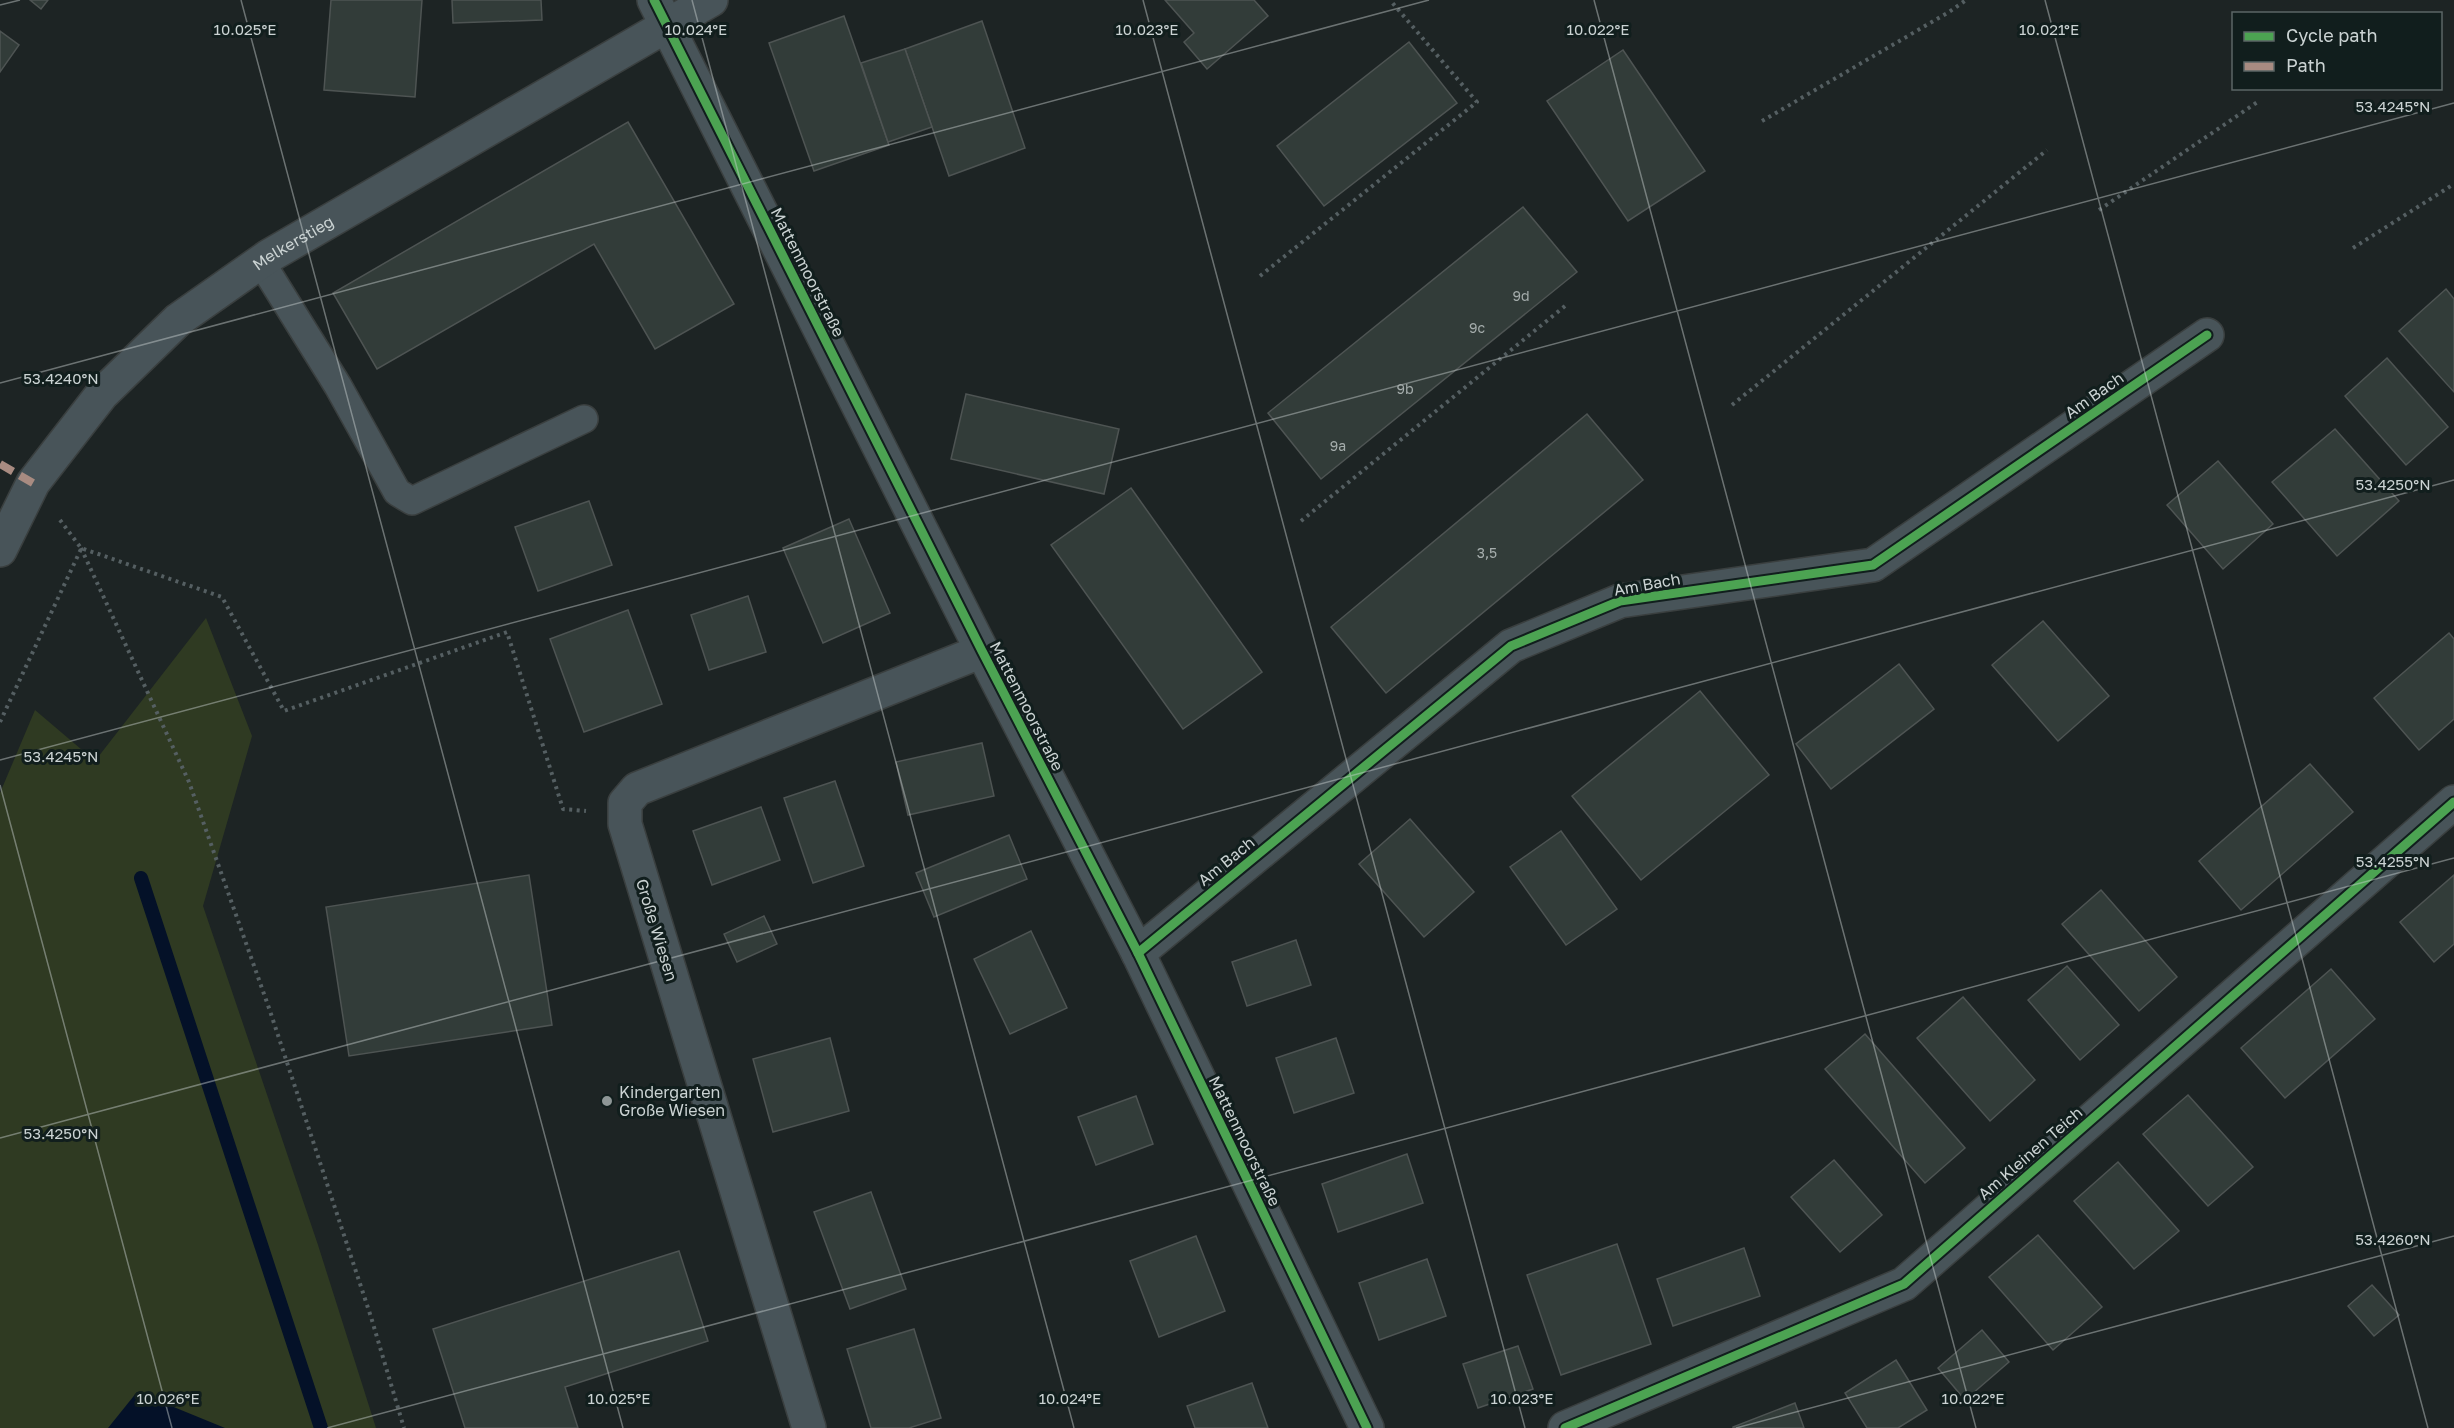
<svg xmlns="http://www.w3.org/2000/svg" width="2454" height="1428" font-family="'Golos Text',sans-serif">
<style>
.green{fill:#2f3a22}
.water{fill:#041128}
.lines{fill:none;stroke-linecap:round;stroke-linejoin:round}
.stream{stroke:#041128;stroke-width:14}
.building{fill:#323c39;stroke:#4e5453;stroke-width:1.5}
.service-casing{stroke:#3a3f3f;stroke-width:30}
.minor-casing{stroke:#3a3f3f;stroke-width:36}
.path{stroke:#555f62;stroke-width:4;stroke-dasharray:3 4.5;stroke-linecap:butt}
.service{stroke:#485459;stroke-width:27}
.minor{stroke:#485459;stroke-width:33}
.quiet{stroke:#a88b81;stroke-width:8;stroke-dasharray:15 8;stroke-linecap:butt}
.cycleway-casing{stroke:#111e1d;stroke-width:13}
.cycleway{stroke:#4ca352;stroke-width:9}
.ticks{fill:none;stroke:#cbd3d3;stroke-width:1.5;stroke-opacity:0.45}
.poi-dot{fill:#8e9696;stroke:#111e1d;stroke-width:2}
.labels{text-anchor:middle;stroke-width:6;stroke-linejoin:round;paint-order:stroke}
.number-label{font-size:14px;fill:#a5adac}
.street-label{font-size:16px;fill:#cbd3d3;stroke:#111e1d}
.poi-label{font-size:16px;fill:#cbd3d3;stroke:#111e1d;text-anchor:start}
.ticks-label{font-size:15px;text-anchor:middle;fill:#cbd3d3;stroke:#111e1d;stroke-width:6;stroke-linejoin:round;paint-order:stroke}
</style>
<rect width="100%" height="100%" fill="#1d2424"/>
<polygon class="green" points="206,618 252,736 203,906 318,1245 376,1428 0,1428 0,793 35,710 95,761"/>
<polygon class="water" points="137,1392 225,1428 108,1428"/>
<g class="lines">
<polyline class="stream" points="141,878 321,1428"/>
</g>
<g class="building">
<polygon points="30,0 48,0 41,9"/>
<polygon points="331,0 422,0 415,97 324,90"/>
<polygon points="452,0 541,0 542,20 453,23"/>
<polygon points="1165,0 1254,0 1268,16 1207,69 1184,42 1194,33"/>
<polygon points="844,16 889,145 814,171 769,43"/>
<polygon points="982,21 1025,148 949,176 905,49"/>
<polygon points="0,31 19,45 0,72"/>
<polygon points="1409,42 1457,103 1324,206 1277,146"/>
<polygon points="905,49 932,127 888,142 861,63"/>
<polygon points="1623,50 1705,171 1628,221 1547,101"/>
<polygon points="628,122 734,304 655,349 594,244 377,369 333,293"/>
<polygon points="1523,207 1577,272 1321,479 1268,413"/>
<polygon points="2446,289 2454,299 2454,392 2399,331"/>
<polygon points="2387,358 2448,427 2406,465 2345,396"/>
<polygon points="966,394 1119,429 1104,494 951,459"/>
<polygon points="1587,414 1643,480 1386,693 1331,627"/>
<polygon points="2335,429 2399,501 2337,556 2272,482"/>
<polygon points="2218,461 2273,524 2223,569 2167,505"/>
<polygon points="1131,488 1262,672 1183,729 1051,545"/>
<polygon points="589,501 612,565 538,591 515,527"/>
<polygon points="849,519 890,613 823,643 783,548"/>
<polygon points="748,596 766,652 709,670 691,615"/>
<polygon points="628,610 662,704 584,732 550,639"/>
<polygon points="2043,621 2109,696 2058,741 1992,665"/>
<polygon points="2449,633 2454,639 2454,719 2419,750 2374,698"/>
<polygon points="1899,664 1934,709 1831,789 1796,744"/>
<polygon points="1700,691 1769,775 1641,880 1572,796"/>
<polygon points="982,743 994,796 908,815 896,762"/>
<polygon points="2310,764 2353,812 2241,910 2199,861"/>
<polygon points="835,781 864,866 813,883 784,798"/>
<polygon points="761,807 780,860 712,885 693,831"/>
<polygon points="1410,819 1474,892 1424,937 1359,864"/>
<polygon points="1561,831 1617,909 1566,945 1510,867"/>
<polygon points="1009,835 1027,879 934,917 916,873"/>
<polygon points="529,875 552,1025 349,1056 326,907"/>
<polygon points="2454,875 2454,944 2434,962 2400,922"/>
<polygon points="2101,890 2177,977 2139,1011 2062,924"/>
<polygon points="764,916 777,944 737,962 724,934"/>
<polygon points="1031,931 1067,1008 1010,1034 974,959"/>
<polygon points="1296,940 1311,985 1247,1006 1232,962"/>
<polygon points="2067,966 2119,1025 2080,1060 2028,1000"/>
<polygon points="2331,969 2375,1019 2285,1098 2241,1048"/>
<polygon points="1963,997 2035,1080 1990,1121 1917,1038"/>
<polygon points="1865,1034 1965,1148 1925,1183 1825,1069"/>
<polygon points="830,1038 849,1111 773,1132 753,1059"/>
<polygon points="1336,1038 1354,1093 1294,1113 1276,1058"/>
<polygon points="2188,1095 2253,1167 2208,1206 2143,1134"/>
<polygon points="1136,1096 1153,1144 1096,1165 1078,1117"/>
<polygon points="1407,1154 1423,1203 1338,1232 1322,1184"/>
<polygon points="1834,1160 1882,1215 1840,1252 1791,1197"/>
<polygon points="2118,1162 2179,1231 2134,1269 2074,1201"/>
<polygon points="871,1192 906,1289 850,1309 814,1212"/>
<polygon points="2038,1235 2102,1307 2053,1350 1989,1277"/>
<polygon points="1196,1236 1225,1311 1159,1337 1130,1261"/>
<polygon points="1617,1244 1651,1344 1561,1375 1527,1275"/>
<polygon points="1744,1248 1760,1296 1673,1326 1657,1279"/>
<polygon points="679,1251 708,1341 565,1387 578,1428 465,1428 433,1329"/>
<polygon points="1427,1259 1446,1316 1379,1340 1359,1283"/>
<polygon points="2372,1285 2399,1315 2374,1336 2348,1306"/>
<polygon points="914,1329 941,1418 909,1428 871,1428 847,1349"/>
<polygon points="1982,1330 2009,1362 1965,1400 1938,1368"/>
<polygon points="1518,1346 1533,1389 1478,1408 1463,1364"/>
<polygon points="1896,1360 1927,1410 1898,1428 1867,1428 1845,1393"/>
<polygon points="1252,1383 1268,1428 1195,1428 1187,1406"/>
<polygon points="1795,1403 1804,1428 1733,1428 1733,1427"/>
</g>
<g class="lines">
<g class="service-casing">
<polyline id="service" points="261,262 338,386 397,492 412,501 584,419"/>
</g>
<g class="minor-casing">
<g id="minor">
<polyline points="654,0 982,651 1138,953 1367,1428"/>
<path id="s1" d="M0 550 33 483 102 394 178 320 269 256 711 0"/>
<polyline points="1138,953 1511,646 1620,601 1873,565 2207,335"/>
<polyline points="809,1428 625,824 625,803 637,789 982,651"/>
<polyline points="1565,1428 1904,1284 2454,802"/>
</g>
</g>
<g class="path">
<polyline points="1762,121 1949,12 1966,0"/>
<polyline points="2099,210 2259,101"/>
<polyline points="2353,248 2454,184"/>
<polyline points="1260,276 1477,102 1390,0"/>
<polyline points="1732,405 2047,150"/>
<polyline points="60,520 81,548 222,597 284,711 507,632 563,809 586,811"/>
<polyline points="1301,521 1565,306"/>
<polyline points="81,548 189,782 270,1011 371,1317 404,1428"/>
<polyline points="0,722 81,549"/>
</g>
<use href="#service" class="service"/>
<use href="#minor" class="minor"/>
<polyline class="quiet" points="0,464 33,483"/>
<g class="cycleway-casing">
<g id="cycleway">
<polyline points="654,0 982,651 1138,953 1367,1428"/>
<polyline points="1138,953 1511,646 1620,601 1873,565 2207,335"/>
<polyline points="1565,1428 1904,1284 2454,802"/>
</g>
</g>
<use href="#cycleway" class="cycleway"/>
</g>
<path class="ticks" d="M241 0 623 1428M692 0 1074 1428M1143 0 1525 1428M1594 0 1976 1428M2045 0 2428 1428M0 5 20 0M0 383 1429 0M0 760 2454 103M0 785 172 1428M0 1138 2454 480M327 1428 2454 858M1736 1428 2454 1236"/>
<circle class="poi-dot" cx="607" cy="1101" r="6"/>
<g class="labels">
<g class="number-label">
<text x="1521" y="301">9d</text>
<text x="1477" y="333">9c</text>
<text x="1405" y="394">9b</text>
<text x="1338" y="451">9a</text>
<text x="1487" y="558">3,5</text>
</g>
<g class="street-label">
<text dy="6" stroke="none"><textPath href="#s1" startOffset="432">Melkerstieg</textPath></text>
<text transform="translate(808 272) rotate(63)" y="6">Mattenmoorstraße</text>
<text transform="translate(2094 395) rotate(-35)" y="6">Am Bach</text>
<text transform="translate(1647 584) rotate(-10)" y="6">Am Bach</text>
<text transform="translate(1027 706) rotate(63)" y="6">Mattenmoorstraße</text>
<text transform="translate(1226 861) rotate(-39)" y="6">Am Bach</text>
<text transform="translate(657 930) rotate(73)" y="6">Große Wiesen</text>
<text transform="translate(1245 1141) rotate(64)" y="6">Mattenmoorstraße</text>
<text transform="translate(2030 1153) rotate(-41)" y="6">Am Kleinen Teich</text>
</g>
<g class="poi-label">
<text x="619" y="1098">Kindergarten<tspan x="619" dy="18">Große Wiesen</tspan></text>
</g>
</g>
<g class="ticks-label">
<text x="245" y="35">10.025°E</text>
<text x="696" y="35">10.024°E</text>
<text x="1147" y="35">10.023°E</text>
<text x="1598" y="35">10.022°E</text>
<text x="2049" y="35">10.021°E</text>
<text x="2393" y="112">53.4245°N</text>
<text x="61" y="384">53.4240°N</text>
<text x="2393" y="490">53.4250°N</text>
<text x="61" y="762">53.4245°N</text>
<text x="2393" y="867">53.4255°N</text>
<text x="61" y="1139">53.4250°N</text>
<text x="2393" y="1245">53.4260°N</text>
<text x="168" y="1404">10.026°E</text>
<text x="619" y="1404">10.025°E</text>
<text x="1070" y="1404">10.024°E</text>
<text x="1522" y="1404">10.023°E</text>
<text x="1973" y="1404">10.022°E</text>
</g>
<rect x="2232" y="12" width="210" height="78" fill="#111e1d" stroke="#5b6666" stroke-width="1.5"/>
<rect x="2244" y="32" width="30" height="9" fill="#4ca352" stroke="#5b6666" stroke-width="1.5"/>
<text x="2286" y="42" font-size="18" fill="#cbd3d3">Cycle path</text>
<rect x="2244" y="62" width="30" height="9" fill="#a88b81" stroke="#5b6666" stroke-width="1.5"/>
<text x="2286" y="72" font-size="18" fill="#cbd3d3">Path</text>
</svg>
